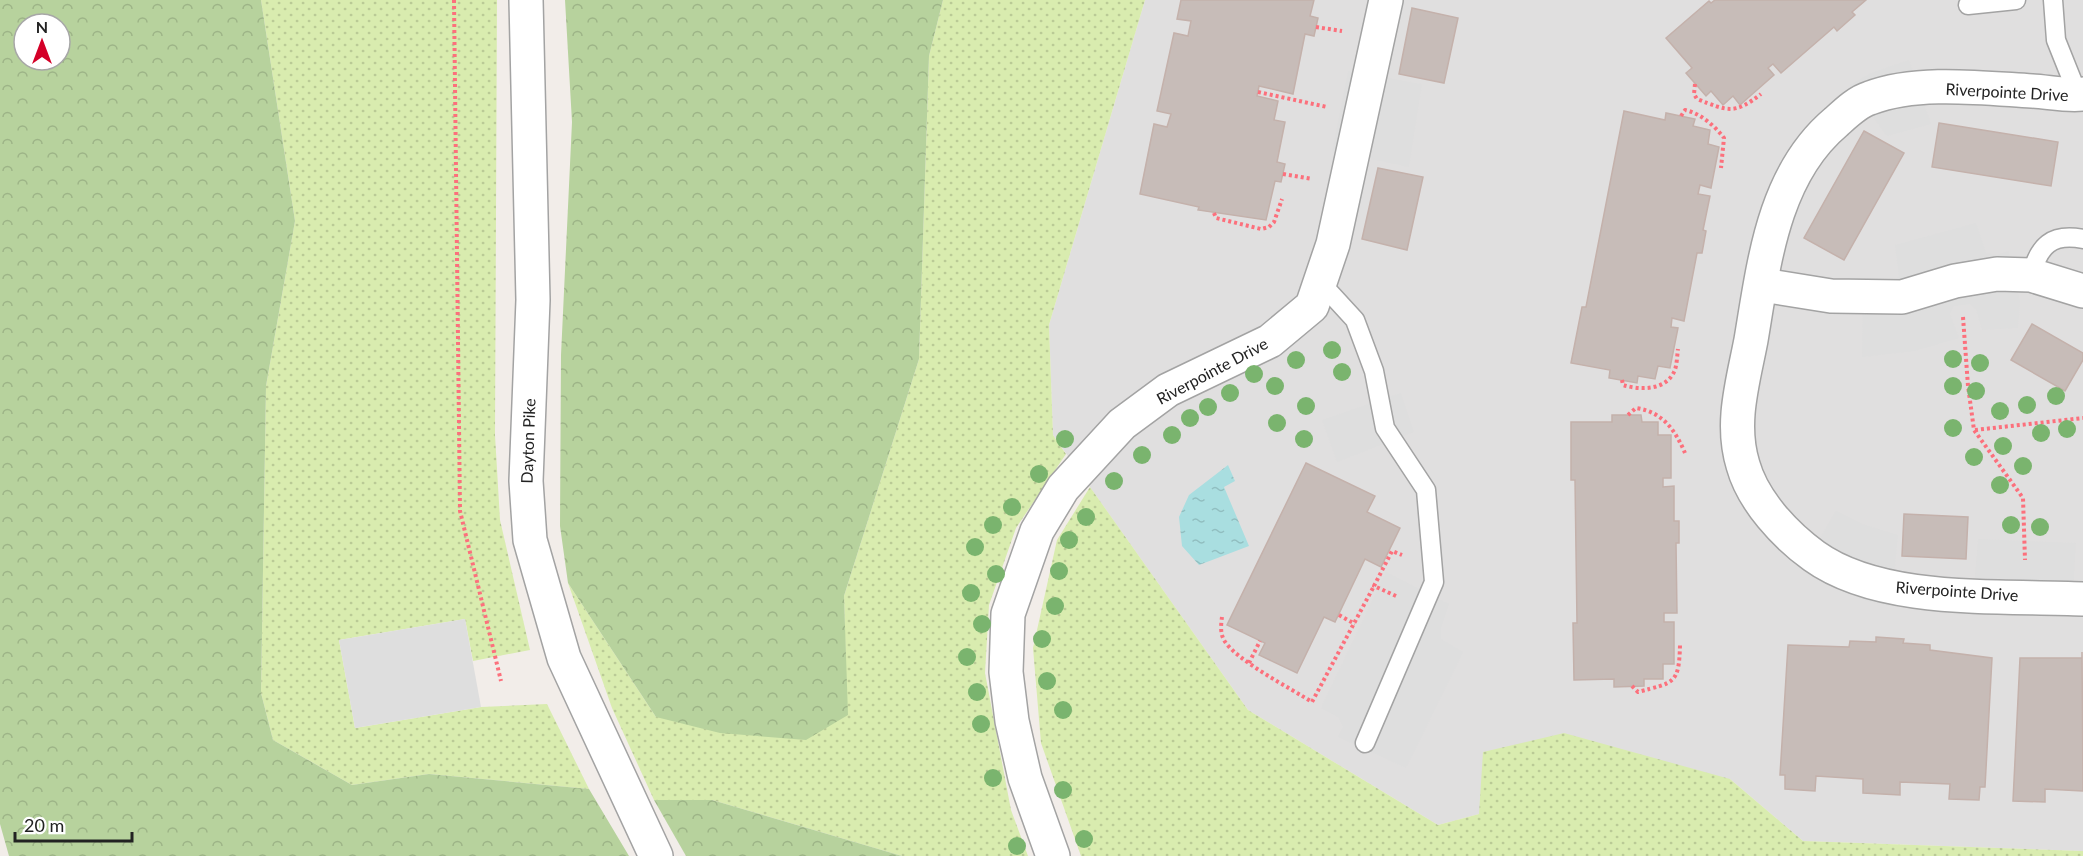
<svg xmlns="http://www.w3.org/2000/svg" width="2083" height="856" font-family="Lato,sans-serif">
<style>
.residential{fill:#e0dfdf}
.grass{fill:url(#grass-dots)}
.forest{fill:url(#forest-crowns);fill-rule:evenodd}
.parking{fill:#dedede}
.water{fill:url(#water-ripples)}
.building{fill:#c7bcb8;stroke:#c4b1ab;stroke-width:1.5}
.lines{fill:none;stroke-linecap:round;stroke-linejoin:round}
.service-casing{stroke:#a3a3a3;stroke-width:21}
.minor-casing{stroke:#a3a3a3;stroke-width:36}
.tertiary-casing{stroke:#a3a3a3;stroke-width:36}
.path{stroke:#fc707c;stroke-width:4;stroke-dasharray:3 3;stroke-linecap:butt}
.service{stroke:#fff;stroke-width:18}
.minor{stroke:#fff;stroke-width:33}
.tertiary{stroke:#fff;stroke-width:33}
.tree{fill:#7ab46e}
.labels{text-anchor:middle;stroke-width:4.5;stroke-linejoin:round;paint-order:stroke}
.street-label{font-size:16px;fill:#222;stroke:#fff}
</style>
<defs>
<pattern id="grass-dots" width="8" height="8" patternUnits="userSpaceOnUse" patternTransform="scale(1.5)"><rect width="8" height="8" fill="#d9ecaf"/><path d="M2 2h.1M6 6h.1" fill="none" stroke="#baca96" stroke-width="1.8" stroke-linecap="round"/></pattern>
<pattern id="forest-crowns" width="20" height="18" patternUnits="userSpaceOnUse" patternTransform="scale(1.5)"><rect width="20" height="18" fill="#b7d29d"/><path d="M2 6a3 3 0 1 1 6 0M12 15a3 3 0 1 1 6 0" fill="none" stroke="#9db487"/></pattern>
<pattern id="water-ripples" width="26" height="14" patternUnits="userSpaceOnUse" patternTransform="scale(1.5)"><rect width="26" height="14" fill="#a9dee0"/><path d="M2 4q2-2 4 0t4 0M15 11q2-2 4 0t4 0" fill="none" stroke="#91bec0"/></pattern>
</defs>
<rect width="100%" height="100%" fill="#f2ede9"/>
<polygon class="residential" points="1145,0 2083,0 2083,851 1803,841 1730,779 1479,814 1438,825 1248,710 1053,435 1049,325"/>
<g class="grass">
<polygon points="261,0 497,0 495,435 500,520 530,650 473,661 465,619 339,640 355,728 481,707 547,704 589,789 429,774 352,785 273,740 261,693 266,386 295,221"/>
<polygon points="943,0 1145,0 1049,325 1053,435 1066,454 1016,528 989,605 985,673 1011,810 1028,856 902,856 712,800 654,800 612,708 568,583 656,717 847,715 844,596 919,359 929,56"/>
<polygon points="1090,487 1248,710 1438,825 1479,814 1483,752 1564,733 1730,779 1803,841 2083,851 2083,856 1081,856 1041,743 1033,648 1057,540"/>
</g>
<g class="forest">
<path d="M0 0H261L295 221 266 386 261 693 273 740 352 785 429 774 589 789 629 856H9L0 824ZM24 24H60V60H24Z"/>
<polygon points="565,0 943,0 929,56 919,359 844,596 848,715 806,740 720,733 656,717 568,583 560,526 561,355 572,122"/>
<polygon points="654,800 712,800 902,856 686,856"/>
</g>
<g class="parking">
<polygon points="1909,60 1931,124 1887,136 1850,85 1871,73"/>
<polygon points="1348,71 1422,84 1409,167 1332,151"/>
<polygon points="1976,223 1986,253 1997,255 2008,251 2020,301 2018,328 1982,330 1976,309 1970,304 1954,306 1950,314 1959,338 1915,351 1862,357 1863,283 1894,281 1899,276 1895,245"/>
<polygon points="1401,393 1414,432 1337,462 1322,420"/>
<polygon points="1836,511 1862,524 1898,535 1891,606 1864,600 1829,584 1803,567"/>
<polygon points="1978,539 2076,543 2072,614 1972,609"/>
<polygon points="1386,572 1449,604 1441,628 1441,639 1463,652 1406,768 1338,737 1343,727 1338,717 1321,708"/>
<polygon points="465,619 481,707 355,728 339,640"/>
</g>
<polygon class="water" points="1228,465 1235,481 1224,487 1249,546 1199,565 1182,546 1179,517 1189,495"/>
<g class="building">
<polygon points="1181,0 1314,0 1310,16 1318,18 1314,36 1305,34 1293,94 1259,86 1257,96 1278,101 1274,120 1285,122 1277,162 1285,164 1281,182 1275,181 1266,220 1198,210 1199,207 1140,194 1154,124 1167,127 1171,114 1157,111 1174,33 1188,36 1191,21 1177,19"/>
<polygon points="1715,0 1866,0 1852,12 1855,15 1837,31 1834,27 1781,73 1773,64 1768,68 1774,75 1740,105 1733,96 1723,105 1711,91 1706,96 1686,73 1692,68 1666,38 1709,1 1711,3"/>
<polygon points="1412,8 1458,18 1444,83 1399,74"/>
<polygon points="1624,111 1665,120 1666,113 1695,119 1693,126 1710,130 1708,144 1719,147 1711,188 1700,185 1698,194 1710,196 1703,230 1706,231 1702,253 1697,253 1684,321 1672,318 1671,327 1678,328 1670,368 1658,366 1655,379 1638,376 1637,383 1609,378 1610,370 1571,363 1582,307 1586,307"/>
<polygon points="1939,123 2058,142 2051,186 1932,167"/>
<polygon points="1864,131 1904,153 1844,260 1804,238"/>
<polygon points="1378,168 1423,177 1407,250 1362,239"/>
<polygon points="2032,324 2083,353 2083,360 2065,391 2011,360"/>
<polygon points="1612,415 1641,415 1642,422 1658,422 1658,435 1671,435 1671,478 1663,478 1663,487 1674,486 1674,521 1679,521 1679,543 1676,543 1677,613 1664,613 1664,622 1674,622 1674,664 1663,664 1663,679 1644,679 1644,686 1614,687 1614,679 1574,680 1573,623 1577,623 1575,480 1571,480 1571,422 1612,422"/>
<polygon points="1306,463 1375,496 1367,512 1400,528 1381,567 1365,559 1335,622 1324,617 1297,673 1259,655 1265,643 1227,625"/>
<polygon points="1904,514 1968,517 1966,559 1902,556"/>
<polygon points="1876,637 1904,639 1903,643 1930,645 1930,650 1992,658 1985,787 1980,787 1979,800 1949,799 1950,784 1900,782 1900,795 1863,793 1863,779 1816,776 1815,791 1785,789 1785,775 1780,775 1788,645 1849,647 1850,641 1876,642"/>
<polygon points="2082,652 2083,791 2045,789 2045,802 2013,801 2020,658 2082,658"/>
</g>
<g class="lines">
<g class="service-casing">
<g id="service">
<polyline points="2053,0 2056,40 2078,95"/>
<polyline points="1968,5 2016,0"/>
<path d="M2031 275C2039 246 2051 233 2083 239"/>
<polyline points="1321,283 1355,320 1374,371 1385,428 1426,490 1434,582 1365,743"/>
</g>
</g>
<g class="minor-casing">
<g id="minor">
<path d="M2083 94C2067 96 2049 92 2032 91 1982 88 1917 80 1870 98 1857 102 1846 113 1836 122 1773 175 1764 263 1751 340 1743 382 1730 423 1743 465 1753 501 1785 535 1814 556 1882 605 2002 595 2083 599"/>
<polyline points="1762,285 1831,296 1902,297 1955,281 1997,274 2031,275 2083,291"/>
<polyline points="1053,856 1025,778 1012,721 1006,672 1008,614 1037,531 1063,488 1122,424 1168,390 1270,341 1312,306 1333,244 1386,0"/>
</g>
</g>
<g class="tertiary-casing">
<polyline id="tertiary" points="526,0 533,300 526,481 530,540 564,658 656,856"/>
</g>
<g class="path">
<polyline points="454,0 460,511 501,681"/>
<polyline points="1316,27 1342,31"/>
<path d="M1695 84 1694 94 1697 99C1728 111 1734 115 1761 94"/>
<polyline points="1258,92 1327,107"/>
<path d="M1681 116 1685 110C1700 113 1715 126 1724 138L1721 168"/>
<polyline points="1283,174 1312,179"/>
<polyline points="1214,213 1216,218 1261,229 1269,227 1274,222 1282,199"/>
<polyline points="1963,317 1968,386 1974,430 2023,498 2025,560"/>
<path d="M1622 380 1623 385C1639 390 1665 391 1674 372 1677 366 1677 356 1678 349"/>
<path d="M1628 415 1636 408C1663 412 1675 430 1685 453"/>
<polyline points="1975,430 2083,418"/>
<polyline points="1396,596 1374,586 1392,551 1402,555"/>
<polyline points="1339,615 1355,624"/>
<path d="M1222 617C1221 624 1220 633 1224 640 1235 660 1292 689 1312 702L1374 586"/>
<polyline points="1249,663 1260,641"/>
<path d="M1632 686 1638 692C1674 682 1679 685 1680 645"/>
</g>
<use href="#service" class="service"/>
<use href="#minor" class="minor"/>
<use href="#tertiary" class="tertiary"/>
</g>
<g class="tree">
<circle cx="1332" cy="350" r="9"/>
<circle cx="1953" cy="359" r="9"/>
<circle cx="1296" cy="360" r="9"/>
<circle cx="1980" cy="363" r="9"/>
<circle cx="1342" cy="372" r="9"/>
<circle cx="1254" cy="374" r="9"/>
<circle cx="1275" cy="386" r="9"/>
<circle cx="1953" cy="386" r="9"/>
<circle cx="1976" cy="391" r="9"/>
<circle cx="1230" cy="393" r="9"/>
<circle cx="2056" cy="396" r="9"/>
<circle cx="2027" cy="405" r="9"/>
<circle cx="1306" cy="406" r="9"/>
<circle cx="1208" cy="407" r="9"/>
<circle cx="2000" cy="411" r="9"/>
<circle cx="1190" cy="418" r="9"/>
<circle cx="1277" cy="423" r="9"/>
<circle cx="1953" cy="428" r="9"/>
<circle cx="2067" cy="429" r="9"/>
<circle cx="2041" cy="433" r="9"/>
<circle cx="1172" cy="435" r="9"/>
<circle cx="1065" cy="439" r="9"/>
<circle cx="1304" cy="439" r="9"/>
<circle cx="2003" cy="446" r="9"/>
<circle cx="1142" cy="455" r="9"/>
<circle cx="1974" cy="457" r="9"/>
<circle cx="2023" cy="466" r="9"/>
<circle cx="1039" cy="474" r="9"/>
<circle cx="1114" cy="481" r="9"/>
<circle cx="2000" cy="485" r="9"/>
<circle cx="1012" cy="507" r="9"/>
<circle cx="1086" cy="517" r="9"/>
<circle cx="993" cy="525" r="9"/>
<circle cx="2011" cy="525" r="9"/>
<circle cx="2040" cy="527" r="9"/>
<circle cx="1069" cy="540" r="9"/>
<circle cx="975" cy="547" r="9"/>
<circle cx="1059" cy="571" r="9"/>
<circle cx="996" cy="574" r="9"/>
<circle cx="971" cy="593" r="9"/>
<circle cx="1055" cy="606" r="9"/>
<circle cx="982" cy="624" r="9"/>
<circle cx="1042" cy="639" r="9"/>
<circle cx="967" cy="657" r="9"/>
<circle cx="1047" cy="681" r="9"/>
<circle cx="977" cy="692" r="9"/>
<circle cx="1063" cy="710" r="9"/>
<circle cx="981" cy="724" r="9"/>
<circle cx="993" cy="778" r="9"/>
<circle cx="1063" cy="790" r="9"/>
<circle cx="1084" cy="839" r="9"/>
<circle cx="1017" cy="846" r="9"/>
</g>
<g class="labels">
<g class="street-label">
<text transform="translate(2007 92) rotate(3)" y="6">Riverpointe Drive</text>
<text transform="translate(1212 371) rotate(-28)" y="6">Riverpointe Drive</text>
<text transform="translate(528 441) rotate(-88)" y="6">Dayton Pike</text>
<text transform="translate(1957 591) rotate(4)" y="6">Riverpointe Drive</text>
</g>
</g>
<g transform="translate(42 42)"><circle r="28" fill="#ffffff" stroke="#a7a7a7" stroke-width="1.5"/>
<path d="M0-4.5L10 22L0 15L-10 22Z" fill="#d40028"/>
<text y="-9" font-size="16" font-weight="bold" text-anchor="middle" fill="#222222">N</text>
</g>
<path d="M15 832v9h117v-9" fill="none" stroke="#222222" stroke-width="3"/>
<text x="24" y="832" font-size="18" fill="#222222" stroke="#ffffff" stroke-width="4.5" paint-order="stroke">20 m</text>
</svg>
